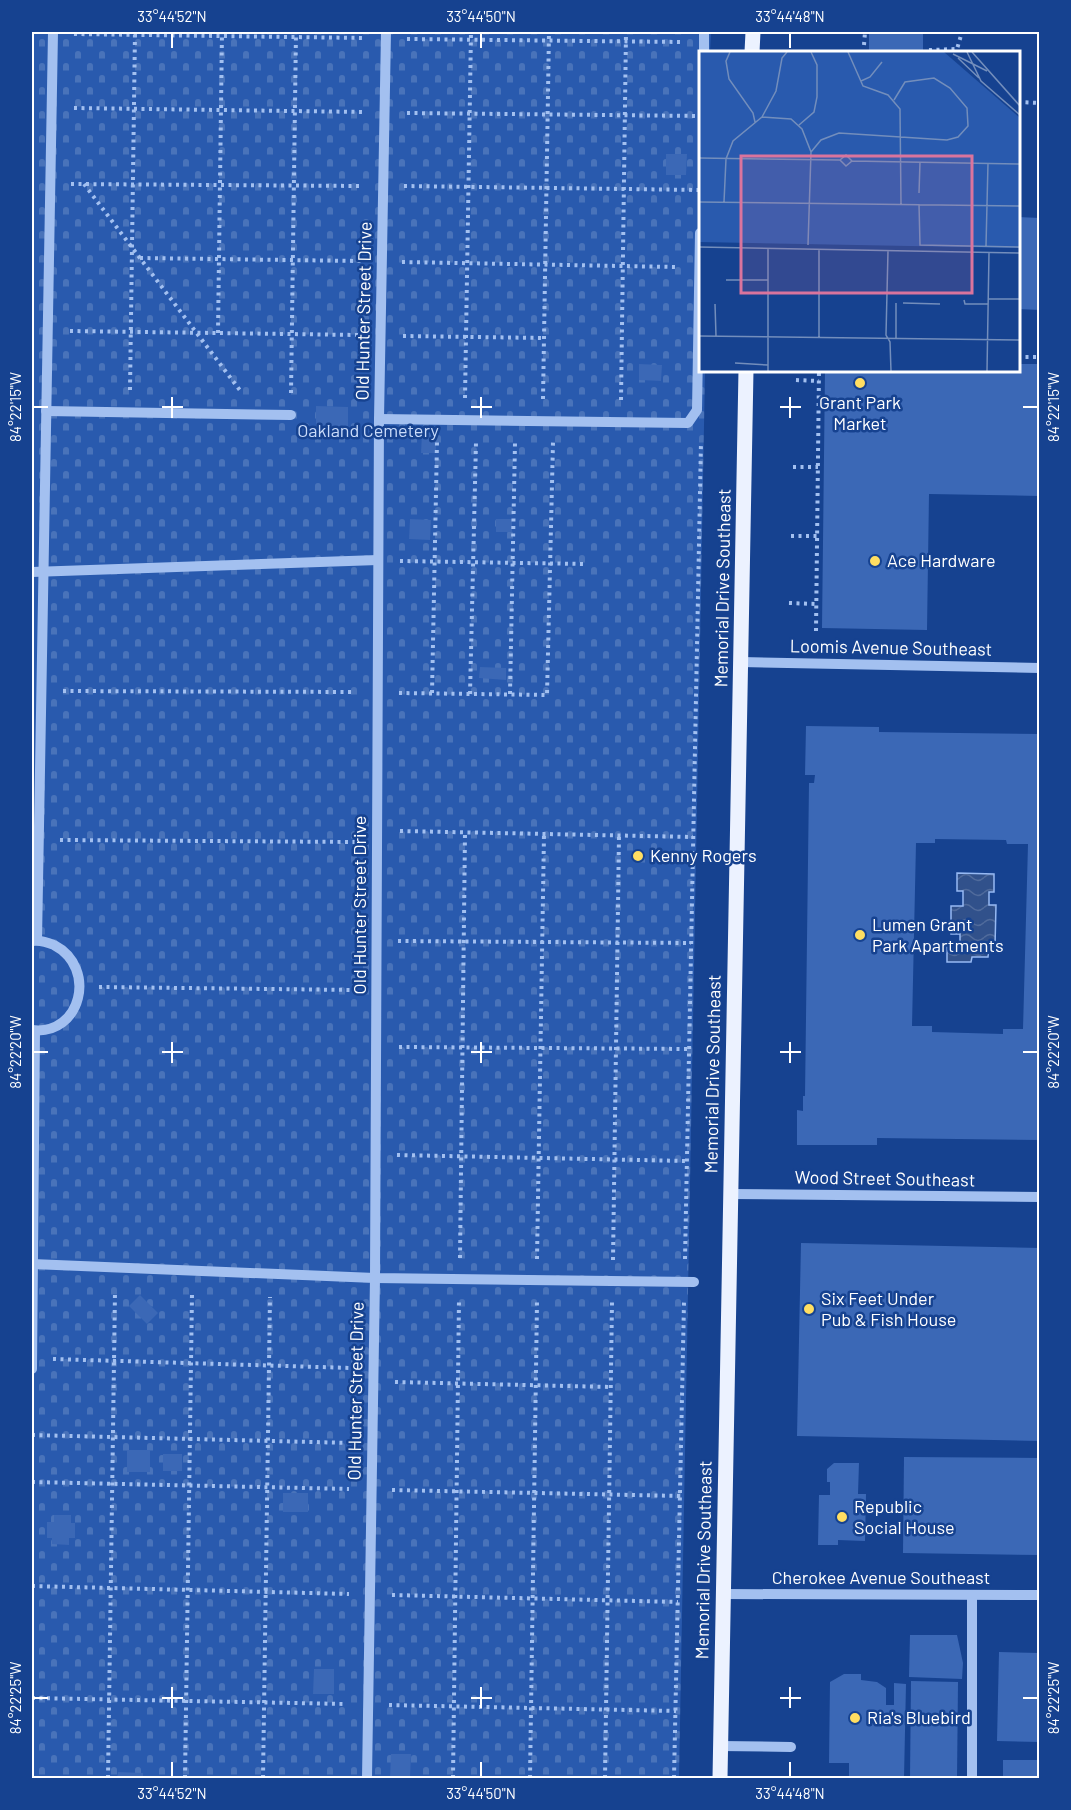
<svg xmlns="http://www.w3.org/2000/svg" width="1071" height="1810" font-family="Barlow,sans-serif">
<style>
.cemetery{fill:url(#cemetery-stones)}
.water{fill:url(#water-waves);stroke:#96b9f3;stroke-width:1.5}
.building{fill:#3b68b6;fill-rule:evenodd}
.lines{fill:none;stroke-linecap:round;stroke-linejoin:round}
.path{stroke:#a3c0f0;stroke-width:4;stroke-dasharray:3 4.5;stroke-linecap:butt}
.minor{stroke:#a3c0f0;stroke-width:10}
.major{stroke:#ecf2ff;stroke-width:15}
.ticks{fill:none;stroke:#fff;stroke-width:2}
.poi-dot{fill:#ffde62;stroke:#164290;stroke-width:2}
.labels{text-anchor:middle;stroke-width:5;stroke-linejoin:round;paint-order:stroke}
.street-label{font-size:18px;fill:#fff;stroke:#164290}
.poi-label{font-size:18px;fill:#fff;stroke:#164290;text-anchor:start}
.park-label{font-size:18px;fill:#cadcfb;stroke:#164290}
.inset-road{fill:none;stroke:#738ebc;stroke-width:1.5}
.view{fill:#da749d;fill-opacity:0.15;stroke:#da749d;stroke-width:3}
.inset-edge{fill:none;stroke:#fff;stroke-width:3}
.neatline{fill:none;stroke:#fff;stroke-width:2}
.ticks-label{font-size:15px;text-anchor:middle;fill:#fff}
</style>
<defs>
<pattern id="cemetery-stones" width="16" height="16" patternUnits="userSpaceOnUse" patternTransform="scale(1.5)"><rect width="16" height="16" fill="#295aae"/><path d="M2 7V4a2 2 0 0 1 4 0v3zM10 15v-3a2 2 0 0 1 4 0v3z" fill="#4973ba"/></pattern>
<pattern id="water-waves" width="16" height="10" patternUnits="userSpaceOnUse" patternTransform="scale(1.5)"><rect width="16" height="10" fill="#31518b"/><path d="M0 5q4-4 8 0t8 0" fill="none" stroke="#506b9c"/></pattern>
</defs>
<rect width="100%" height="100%" fill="#164290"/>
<polygon class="cemetery" points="32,32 711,32 710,52 700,52 700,370 705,371 679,1778 32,1778"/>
<polygon class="water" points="957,873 994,874 994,892 989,892 989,905 996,905 995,946 989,947 988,957 972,957 971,962 947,962 947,942 960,942 960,934 951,934 951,906 963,906 963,891 957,891"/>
<g class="building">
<rect x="869" y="32" width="54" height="20"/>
<polygon points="666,154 687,154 686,175 666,175"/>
<polygon points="1018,217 1040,218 1040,310 1018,309"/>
<polygon points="639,364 662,365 661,381 639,380"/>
<polygon points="1018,364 1040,364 1040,496 929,494 927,630 822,628 825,370 1018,370"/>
<polygon points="316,406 348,407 348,428 316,427"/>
<polygon points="422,433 436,433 436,453 421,453"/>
<polygon points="410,519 431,520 430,540 409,539"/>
<rect x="496" y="519" width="16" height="13"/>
<polygon points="480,667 506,668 506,680 479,678"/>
<path d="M806 726 879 727V732L1040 734V1140L877 1138V1145H797V1110L803 1111V1096H805L809 783H814L815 775H805ZM935 839 1006 840 1007 844H1028L1023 1029H1003V1034L932 1032V1026H912L916 843H935Z"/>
<polygon points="801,1243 1040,1248 1040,1441 797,1436"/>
<polygon points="140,1295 158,1313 147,1324 129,1306"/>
<rect x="127" y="1450" width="23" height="22"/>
<rect x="163" y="1454" width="19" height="17"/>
<polygon points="904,1457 1040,1458 1040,1555 903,1553"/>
<polygon points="834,1463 859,1463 858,1494 866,1494 865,1541 838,1540 838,1545 818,1545 819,1495 830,1495 830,1482 827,1482 827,1469"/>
<rect x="283" y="1493" width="25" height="19"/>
<polygon points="54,1515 71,1515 71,1523 75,1523 75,1538 69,1538 69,1545 52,1544 52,1538 47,1538 47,1522 54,1522"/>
<polygon points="910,1635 957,1635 963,1663 962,1679 909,1677"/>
<polygon points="999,1652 1040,1653 1040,1742 997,1741"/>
<polygon points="314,1669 334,1669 334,1694 313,1694"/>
<polygon points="844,1674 861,1674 861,1680 877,1682 886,1688 886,1705 894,1705 894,1683 906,1684 904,1778 849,1778 849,1763 829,1763 830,1682"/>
<polygon points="911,1681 958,1682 957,1778 910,1778"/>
<polygon points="391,1754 411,1754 410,1778 390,1778"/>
<rect x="1003" y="1760" width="37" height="18"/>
<polygon points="118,1772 143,1773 143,1778 117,1778"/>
</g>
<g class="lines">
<g class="path">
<polyline points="74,34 364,38"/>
<polyline points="407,39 682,42"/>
<polyline points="864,45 865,32"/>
<polyline points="929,50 957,49 962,32"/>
<polyline points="1018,102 1040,103"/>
<polyline points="74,108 364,112"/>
<polyline points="407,113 700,116"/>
<polyline points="71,184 361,186"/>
<polyline points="84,184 242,393"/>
<polyline points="404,186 700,190"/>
<polyline points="140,258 361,261"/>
<polyline points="402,262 676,267"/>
<polyline points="70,331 359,335"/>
<polyline points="218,333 222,32"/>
<polyline points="403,336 545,338"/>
<polyline points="1018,357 1040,357"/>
<polyline points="796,380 819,381"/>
<polyline points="130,390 135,32"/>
<polyline points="291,393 296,32"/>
<polyline points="465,398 471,32"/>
<polyline points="543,399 549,32"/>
<polyline points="621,400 626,32"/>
<polyline points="793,467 818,467"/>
<polyline points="791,536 817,536"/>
<polyline points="400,561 584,564"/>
<polyline points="789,603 816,604"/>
<polyline points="816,631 819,370"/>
<polyline points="63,691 355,692"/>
<polyline points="399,693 547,695 553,442"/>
<polyline points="432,693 437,442"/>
<polyline points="470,694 476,442"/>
<polyline points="510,694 515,443"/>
<polyline points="400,831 693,837"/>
<polyline points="60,840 356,842"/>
<polyline points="398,941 691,943"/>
<polyline points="99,987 355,990"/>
<polyline points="399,1047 689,1049"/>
<polyline points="397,1155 687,1161"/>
<polyline points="460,1258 465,833"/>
<polyline points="537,1259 544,834"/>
<polyline points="685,1259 701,442"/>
<polyline points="613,1260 619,835"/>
<polyline points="53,1359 352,1368"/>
<polyline points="395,1382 611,1387"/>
<polyline points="32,1435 352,1443"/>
<polyline points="32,1482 349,1489"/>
<polyline points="392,1490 680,1496"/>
<polyline points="32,1586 349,1594"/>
<polyline points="392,1595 678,1602"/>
<polyline points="32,1698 346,1704"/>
<polyline points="389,1705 676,1711"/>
<polyline points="108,1778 115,1292"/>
<polyline points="185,1778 192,1294"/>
<polyline points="263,1778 270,1297"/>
<polyline points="453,1778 459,1300"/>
<polyline points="530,1778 537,1302"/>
<polyline points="605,1778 612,1302"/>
<polyline points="674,1778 684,1302"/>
</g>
<g class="minor">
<polyline points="704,52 704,32"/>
<polyline points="46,411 291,415"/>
<polyline points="379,419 688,423 697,410 700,233"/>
<polyline points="32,572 378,560"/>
<polyline points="741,662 1040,668"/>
<polyline points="37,940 53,32"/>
<path d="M32 1030C81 1036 98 968 54 945 47 942 39 940 32 941"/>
<polyline points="730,1194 1040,1197"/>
<polyline points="32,1264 375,1278 694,1282"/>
<polyline points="32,1369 35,1031"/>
<polyline points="723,1594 1040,1595"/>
<polyline points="972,1595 972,1778"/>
<polyline points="720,1746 791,1747"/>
<polyline points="367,1778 375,1278 379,419 386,32"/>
</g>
<g class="major">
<polyline points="752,52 753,32"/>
<polyline points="720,1778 746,370"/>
</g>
</g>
<path class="ticks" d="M172 33V48M481 33V48M790 33V48M172 397V418M481 397V418M790 397V418M33 407H48M162 407H183M471 407H492M780 407H801M1023 407H1038M172 1042V1063M481 1042V1063M790 1042V1063M33 1052H48M162 1052H183M471 1052H492M780 1052H801M1023 1052H1038M172 1687V1708M481 1687V1708M790 1687V1708M33 1698H48M162 1698H183M471 1698H492M780 1698H801M1023 1698H1038M172 1762V1777M481 1762V1777M790 1762V1777"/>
<g class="poi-dot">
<circle cx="860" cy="383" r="6"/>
<circle cx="875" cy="561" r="6"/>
<circle cx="638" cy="856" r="6"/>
<circle cx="860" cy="935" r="6"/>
<circle cx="809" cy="1309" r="6"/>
<circle cx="842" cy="1517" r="6"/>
<circle cx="855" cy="1718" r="6"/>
</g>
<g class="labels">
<g class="street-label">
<text transform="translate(364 311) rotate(-89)" y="6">Old Hunter Street Drive</text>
<text transform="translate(723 588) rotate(-89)" y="6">Memorial Drive Southeast</text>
<text transform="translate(891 648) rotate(1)" y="6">Loomis Avenue Southeast</text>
<text transform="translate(360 905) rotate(-90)" y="6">Old Hunter Street Drive</text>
<text transform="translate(713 1074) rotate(-89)" y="6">Memorial Drive Southeast</text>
<text transform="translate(885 1179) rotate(1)" y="6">Wood Street Southeast</text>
<text transform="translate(356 1391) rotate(-89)" y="6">Old Hunter Street Drive</text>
<text transform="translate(704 1560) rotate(-89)" y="6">Memorial Drive Southeast</text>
<text x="881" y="1584">Cherokee Avenue Southeast</text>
</g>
<g class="poi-label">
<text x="860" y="409" text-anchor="middle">Grant Park<tspan x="860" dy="21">Market</tspan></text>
<text x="887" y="567">Ace Hardware</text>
<text x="650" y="862">Kenny Rogers</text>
<text x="872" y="931">Lumen Grant<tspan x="872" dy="21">Park Apartments</tspan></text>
<text x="821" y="1305">Six Feet Under<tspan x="821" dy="21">Pub &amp; Fish House</tspan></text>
<text x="854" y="1513">Republic<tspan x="854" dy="21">Social House</tspan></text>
<text x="867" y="1724">Ria's Bluebird</text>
</g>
<g class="park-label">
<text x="368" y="437">Oakland Cemetery</text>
</g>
</g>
<g transform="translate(699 51)">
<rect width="321" height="321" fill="#164290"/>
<path d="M0 1H245L321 67V197L0 191Z" fill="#295aae"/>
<path class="inset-road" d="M31 1 27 10 30 28 54 62 56 71M149 1 164 35 189 44 201 58 202 153M268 1 282 30 321 64M273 1 321 55M254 3 288 20M259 7 280 27M162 30 171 26 183 11M63 66 77 40 83 7 88 1M100 74 115 61 118 46V14L112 1M112 101 122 89 140 82 248 89 259 86 269 75 268 57 251 37 235 27 206 31 195 49M0 107 141 109M153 110 147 104 141 109 147 115 153 110 321 113M220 142 221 111M0 151 321 155M25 151 27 108 34 90 63 66 92 68 103 78 112 101 109 194M220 153 221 194 321 196M287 195 289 112M0 196 321 202M69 197V320M189 200 187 284 191 291 192 320M27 229H69M289 248H321M265 249 266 253H289M204 252 241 253M16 253 17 285M0 285 321 289M120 287V198M197 288V252M36 312 69 314M288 320 290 202"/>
<path class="view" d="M42 105H273V242H42Z"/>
<rect width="321" height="321" class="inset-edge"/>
</g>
<rect width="1071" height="1810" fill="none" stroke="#164290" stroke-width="66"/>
<rect x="33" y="33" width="1005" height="1744" class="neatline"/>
<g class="ticks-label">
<text x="172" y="22">33°44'52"N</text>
<text x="481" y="22">33°44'50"N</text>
<text x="790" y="22">33°44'48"N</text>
<text transform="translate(1054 407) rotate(-90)" y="5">84°22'15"W</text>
<text transform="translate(16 407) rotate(-90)" y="5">84°22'15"W</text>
<text transform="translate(1054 1052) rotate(-90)" y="5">84°22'20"W</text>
<text transform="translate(16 1052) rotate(-90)" y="5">84°22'20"W</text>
<text transform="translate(1054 1698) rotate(-90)" y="5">84°22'25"W</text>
<text transform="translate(16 1698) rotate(-90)" y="5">84°22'25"W</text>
<text x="172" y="1799">33°44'52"N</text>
<text x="481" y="1799">33°44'50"N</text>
<text x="790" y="1799">33°44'48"N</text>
</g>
</svg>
